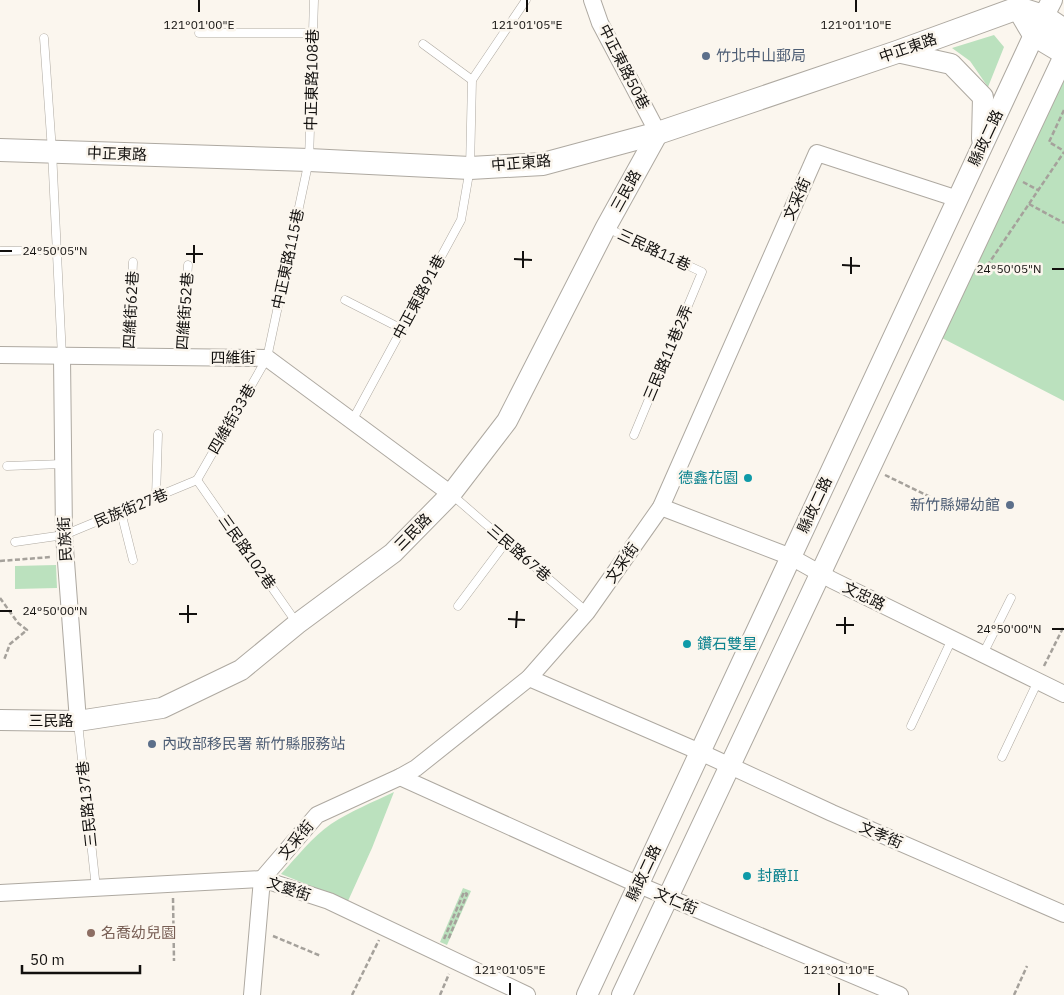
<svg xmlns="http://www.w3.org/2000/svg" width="1064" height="995" font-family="'IBM Plex Sans','Noto Sans TC',sans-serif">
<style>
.green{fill:#bbe1be}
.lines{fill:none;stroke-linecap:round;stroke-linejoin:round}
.service-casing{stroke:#aea9a1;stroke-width:9}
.minor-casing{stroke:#aea9a1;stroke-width:18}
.tertiary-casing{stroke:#aea9a1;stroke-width:22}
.secondary-casing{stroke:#aea9a1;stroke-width:24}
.path{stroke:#a5a19b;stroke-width:2.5;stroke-dasharray:5 2.5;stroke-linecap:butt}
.service{stroke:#fff;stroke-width:8}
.minor{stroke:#fff;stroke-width:16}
.tertiary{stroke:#fff;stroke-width:20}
.secondary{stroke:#fff;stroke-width:22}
.ticks{fill:none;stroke:#12100e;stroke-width:2}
.service-dot{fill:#5c6f8a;stroke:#fbf6ee;stroke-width:2}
.culture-dot{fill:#0f9aa8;stroke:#fbf6ee;stroke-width:2}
.education-dot{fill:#8d6e63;stroke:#fbf6ee;stroke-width:2}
.labels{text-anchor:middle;stroke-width:5;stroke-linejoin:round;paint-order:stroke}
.street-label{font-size:15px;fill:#12100e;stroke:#fbf6ee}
.service-label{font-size:15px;fill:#4e5e75;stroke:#fbf6ee;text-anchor:start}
.culture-label{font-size:15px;fill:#0d838f;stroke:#fbf6ee;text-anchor:start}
.education-label{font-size:15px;fill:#785e54;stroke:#fbf6ee;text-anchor:start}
.ticks-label{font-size:12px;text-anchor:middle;fill:#12100e;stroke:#fbf6ee;stroke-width:5;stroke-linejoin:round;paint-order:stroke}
</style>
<rect width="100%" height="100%" fill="#fbf6ee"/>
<g class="green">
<polygon points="994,35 1004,47 988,87 970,61 952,48"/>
<polygon points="1064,77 1064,401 942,338"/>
<polygon points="56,565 57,588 15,589 15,566"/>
<path d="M394 792 372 848 348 901 281 874C297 857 312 837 331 824 351 811 373 802 394 792Z"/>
<polygon points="463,888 471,891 447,945 440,942"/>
</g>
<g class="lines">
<g class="service-casing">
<g id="service">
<polyline points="199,33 313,33"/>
<polyline points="44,38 52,151 62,357"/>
<polyline points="423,44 472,80"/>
<polyline points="607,228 702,272 634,435"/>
<polyline points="0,251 57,250"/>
<polyline points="345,300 402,329"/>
<polyline points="129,357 133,262"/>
<polyline points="181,358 188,265"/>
<polyline points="352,421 461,220 470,168 472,80 526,0"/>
<polyline points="7,466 63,464"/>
<polyline points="197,480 267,358 309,160 314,0"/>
<polyline points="197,480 296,622"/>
<polyline points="451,494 587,612"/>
<polyline points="156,497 158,434"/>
<polyline points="121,512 133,560"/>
<polyline points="15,542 64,535 197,480"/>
<polyline points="458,606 506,542"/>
<polyline points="983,654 1011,598"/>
<polyline points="78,723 96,888"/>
<polyline points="911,726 952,639"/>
<polyline points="1002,757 1038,681"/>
</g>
</g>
<g class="minor-casing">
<g id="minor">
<polyline points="592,0 600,23 658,133"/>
<polyline points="0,355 267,358 451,494"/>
<polyline points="62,357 64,535 78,721"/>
<polyline points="661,507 791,557 832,580 1064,694"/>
<polyline points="529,678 700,752 832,813 1064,914"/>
<polyline points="400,777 639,885 900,995"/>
<polyline points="0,893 262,879 329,901 527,995"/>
<polyline points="252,995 262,879 317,815 400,777 416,768 529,678 587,612 661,507 817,153 958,199"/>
</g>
</g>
<g class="tertiary-casing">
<g id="tertiary">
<polyline points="897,52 951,64 983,97 982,139"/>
<polyline points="0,720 78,721 162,708 241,670 297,624 393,553 451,494 507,421 606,227 658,133"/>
<polyline points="587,995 1034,35 1052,0"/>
<polyline points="622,995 1064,56"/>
</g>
</g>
<g class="secondary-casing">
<g id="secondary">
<polyline points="1018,8 1034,35 1064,53"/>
<polyline points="1018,8 1043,16 1064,30"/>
<polyline points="0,150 309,160 470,168 543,164 658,133 897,52 1018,8"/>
</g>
</g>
<g class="path">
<polyline points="1064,110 1049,142 1064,151"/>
<polyline points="1023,182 1038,190"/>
<polyline points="1029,204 1064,223"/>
<polyline points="983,272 1064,152"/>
<polyline points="885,475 953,508"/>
<polyline points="0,561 51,557"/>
<polyline points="0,598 18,623 27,630 10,644 4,660"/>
<polyline points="1044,666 1064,626"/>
<polyline points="173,898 174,961"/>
<polyline points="273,936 321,956"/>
<polyline points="444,939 464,892 467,894 448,940"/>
<polyline points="352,995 379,940"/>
<polyline points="440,995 449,974"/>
<polyline points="1014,995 1027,966"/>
</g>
<use href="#service" class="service"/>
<use href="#minor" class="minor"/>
<use href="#tertiary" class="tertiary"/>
<use href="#secondary" class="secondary"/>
</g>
<path class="ticks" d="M199 12V0M527 12V0M856 12V0M0 251H12M186 254H203M514 259 532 260M194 263V245M842 265 860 266M523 268V251M1052 269H1064M851 274V257M0 611H12M179 614H197M508 619 525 620M188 623V605M836 625H854M516 628 517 611M1052 629H1064M845 634V617M510 995V983M839 995V983"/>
<g class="service-dot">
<circle cx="706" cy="56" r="5"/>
<circle cx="1010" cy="505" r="5"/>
<circle cx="152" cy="744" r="5"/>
</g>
<g class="culture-dot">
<circle cx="748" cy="478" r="5"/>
<circle cx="687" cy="644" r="5"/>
<circle cx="747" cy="876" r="5"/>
</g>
<circle class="education-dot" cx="91" cy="933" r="5"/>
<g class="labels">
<g class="street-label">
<text transform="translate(908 48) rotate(-19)" y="5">中正東路</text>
<text transform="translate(624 67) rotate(63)" y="5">中正東路50巷</text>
<text transform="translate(312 80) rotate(-89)" y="5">中正東路108巷</text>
<text transform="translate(986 138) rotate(-65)" y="5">縣政二路</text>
<text transform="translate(117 154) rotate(2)" y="5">中正東路</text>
<text transform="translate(521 163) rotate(-5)" y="5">中正東路</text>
<text transform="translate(626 191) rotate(-61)" y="5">三民路</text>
<text transform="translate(797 199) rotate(-66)" y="5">文采街</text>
<text transform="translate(654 250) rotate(25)" y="5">三民路11巷</text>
<text transform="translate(288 259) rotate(-78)" y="5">中正東路115巷</text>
<text transform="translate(419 297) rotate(-62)" y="5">中正東路91巷</text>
<text transform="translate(131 310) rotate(-87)" y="5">四維街62巷</text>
<text transform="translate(185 311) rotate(-86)" y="5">四維街52巷</text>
<text transform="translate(668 353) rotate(-67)" y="5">三民路11巷2弄</text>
<text x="233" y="363">四維街</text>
<text transform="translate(232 419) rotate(-60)" y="5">四維街33巷</text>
<text transform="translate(815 505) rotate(-65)" y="5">縣政二路</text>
<text transform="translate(131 508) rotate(-22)" y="5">民族街27巷</text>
<text transform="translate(413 532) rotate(-45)" y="5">三民路</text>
<text transform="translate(65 539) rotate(-93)" y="5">民族街</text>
<text transform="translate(247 552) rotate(55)" y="5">三民路102巷</text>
<text transform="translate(519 553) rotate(41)" y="5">三民路67巷</text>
<text transform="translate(622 563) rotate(-55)" y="5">文采街</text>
<text transform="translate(864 596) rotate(26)" y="5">文忠路</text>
<text x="51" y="726">三民路</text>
<text transform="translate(87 804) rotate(-96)" y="5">三民路137巷</text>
<text transform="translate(881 835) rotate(23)" y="5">文孝街</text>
<text transform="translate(296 840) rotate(-50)" y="5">文采街</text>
<text transform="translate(644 873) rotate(-65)" y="5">縣政二路</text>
<text transform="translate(289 889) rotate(18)" y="5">文愛街</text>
<text transform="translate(676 901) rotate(23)" y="5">文仁街</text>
</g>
<g class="service-label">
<text x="716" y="61">竹北中山郵局</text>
<text x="1000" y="510" text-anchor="end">新竹縣婦幼館</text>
<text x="162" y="749">內政部移民署 新竹縣服務站</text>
</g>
<g class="culture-label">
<text x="738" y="483" text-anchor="end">德鑫花園</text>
<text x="697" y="649">鑽石雙星</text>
<text x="757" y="881">封爵II</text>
</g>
<g class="education-label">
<text x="101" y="938">名喬幼兒園</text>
</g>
</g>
<g class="ticks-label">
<text x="199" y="29">121°01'00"E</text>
<text x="527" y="29">121°01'05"E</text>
<text x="856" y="29">121°01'10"E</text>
<text x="55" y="255">24°50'05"N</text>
<text x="1009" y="273">24°50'05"N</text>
<text x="55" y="615">24°50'00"N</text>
<text x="1009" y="633">24°50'00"N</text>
<text x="510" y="974">121°01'05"E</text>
<text x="839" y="974">121°01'10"E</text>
</g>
<path d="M22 965v8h118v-8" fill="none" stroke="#12100e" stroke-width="2.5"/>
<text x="30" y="965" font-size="15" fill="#12100e" stroke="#fbf6ee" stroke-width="4" paint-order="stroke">50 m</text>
</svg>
